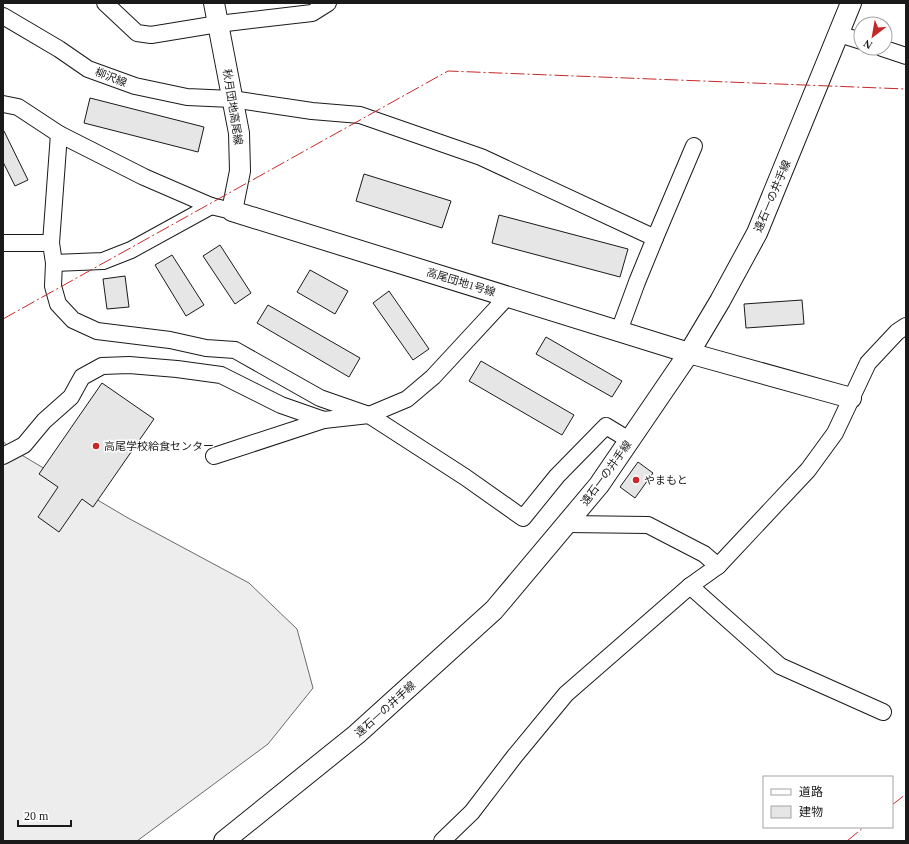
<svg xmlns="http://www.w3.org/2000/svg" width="909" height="844" font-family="'Times New Roman','Noto Sans JP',serif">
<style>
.built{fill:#ededed;stroke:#6a6a6a}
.building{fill:#e6e6e6;stroke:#1a1a1a}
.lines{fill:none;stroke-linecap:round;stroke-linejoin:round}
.minor-casing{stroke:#1a1a1a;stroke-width:18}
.tertiary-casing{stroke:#1a1a1a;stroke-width:22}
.minor{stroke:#fff;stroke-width:16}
.tertiary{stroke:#fff;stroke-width:20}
.power{stroke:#c62828;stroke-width:1;stroke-dasharray:14 3 2 3;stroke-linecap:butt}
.poi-dot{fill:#c62828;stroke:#fff;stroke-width:1.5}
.labels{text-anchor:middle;stroke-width:3;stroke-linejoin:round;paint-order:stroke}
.street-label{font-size:11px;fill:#1a1a1a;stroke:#fff}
.poi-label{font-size:11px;fill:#1a1a1a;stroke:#fff;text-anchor:start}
</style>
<rect width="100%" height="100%" fill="#fff"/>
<polygon class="built" points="3,441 8,447 128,518 249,583 297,629 313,688 268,744 137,841 3,841"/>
<g class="building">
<polygon points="90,98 204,127 198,152 84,123"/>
<polygon points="4,131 28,180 15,186 3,162 3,132"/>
<polygon points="364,174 451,201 442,228 356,201"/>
<polygon points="499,215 628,249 620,277 492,243"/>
<polygon points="220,245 251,293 235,304 203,256"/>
<polygon points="172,255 204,305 186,316 155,265"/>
<polygon points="310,270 348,291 335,314 297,292"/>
<polygon points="125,276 129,307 107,309 103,279"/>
<polygon points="389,291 429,349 413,360 373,303"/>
<polygon points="802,300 804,324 746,328 744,304"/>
<polygon points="268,305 360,358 349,377 257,323"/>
<polygon points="546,337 622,381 612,397 536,354"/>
<polygon points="481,361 574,415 562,435 469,381"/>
<polygon points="102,383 154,419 93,507 82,499 59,532 38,517 58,487 39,474"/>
<polygon points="638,462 653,473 635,498 620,487"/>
</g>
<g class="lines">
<g class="minor-casing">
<g id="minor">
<polyline points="105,3 137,33 151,35 218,24 312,13 328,3"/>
<polyline points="3,16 59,49 88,69 135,86 187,97 232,99 312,111 360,115 481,157 655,238 637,282 619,331"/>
<polyline points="839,34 861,41"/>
<polyline points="882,48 906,56"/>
<polyline points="3,104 18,107 59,134 144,177 211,206 232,211"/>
<polyline points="59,134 51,243 54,263 53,286 58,304 73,320 97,331 170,340 206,348 235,350 320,398 369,415 465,477 523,518 557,476 606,426 629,440"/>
<polyline points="655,238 694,146"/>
<polyline points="3,243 51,243"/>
<polyline points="54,263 103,261 131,250 211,206"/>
<polyline points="3,456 24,445 44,421 71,397 82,377 102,366 129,365 177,369 221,375 281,405 324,420 369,415 407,399 433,377 507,297"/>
<polyline points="214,456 324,420"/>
<polyline points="567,524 648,525 704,554 718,566"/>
<polyline points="690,586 780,666 883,712"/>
<polyline points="442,841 472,812 514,757 566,694 690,586 718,566 808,470 835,433 868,363 897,332 906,326"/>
</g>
</g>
<g class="tertiary-casing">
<g id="tertiary">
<polyline points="214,3 239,133 240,171 232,211 689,353 851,398"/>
<polyline points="224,841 357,734 494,610 599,485 689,353 720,301 757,233 851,3"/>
</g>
</g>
<use href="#minor" class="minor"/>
<use href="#tertiary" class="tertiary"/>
<g class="power">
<polyline points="3,319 448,71 906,89"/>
<polyline points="892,805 906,794"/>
<polyline points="847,841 864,827"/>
</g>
</g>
<g class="poi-dot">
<circle cx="96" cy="446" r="4"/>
<circle cx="636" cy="480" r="4"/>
</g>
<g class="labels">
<g class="street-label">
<text transform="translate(111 77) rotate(21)" y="4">柳沢線</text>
<text transform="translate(233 107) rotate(81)" y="4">秋月団地高尾線</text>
<text transform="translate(772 196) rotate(-67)" y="4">遠石一の井手線</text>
<text transform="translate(461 282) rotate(17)" y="4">高尾団地1号線</text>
<text transform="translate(606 473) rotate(-54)" y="4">遠石一の井手線</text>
<text transform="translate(385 709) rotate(-42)" y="4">遠石一の井手線</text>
</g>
<g class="poi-label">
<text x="104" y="450">高尾学校給食センター</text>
<text x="644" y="484">やまもと</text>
</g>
</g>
<rect width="909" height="844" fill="none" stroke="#1a1a1a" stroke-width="8"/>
<rect x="763" y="776" width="130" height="52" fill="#ffffff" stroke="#a3a3a3"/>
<rect x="771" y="789" width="20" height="6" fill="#ffffff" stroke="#a3a3a3"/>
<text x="799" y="796" font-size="12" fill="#1a1a1a">道路</text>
<rect x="771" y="806" width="20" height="12" fill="#e6e6e6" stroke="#a3a3a3"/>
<text x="799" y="816" font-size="12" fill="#1a1a1a">建物</text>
<g transform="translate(873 36) rotate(211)"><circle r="19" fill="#ffffff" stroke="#a3a3a3"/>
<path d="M0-3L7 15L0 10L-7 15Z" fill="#c62828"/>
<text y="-6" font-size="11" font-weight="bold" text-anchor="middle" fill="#1a1a1a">N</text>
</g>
<path d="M18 820v6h53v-6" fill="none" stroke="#1a1a1a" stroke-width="2"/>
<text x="24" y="820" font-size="12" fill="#1a1a1a" stroke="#ffffff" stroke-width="3" paint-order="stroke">20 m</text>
</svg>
